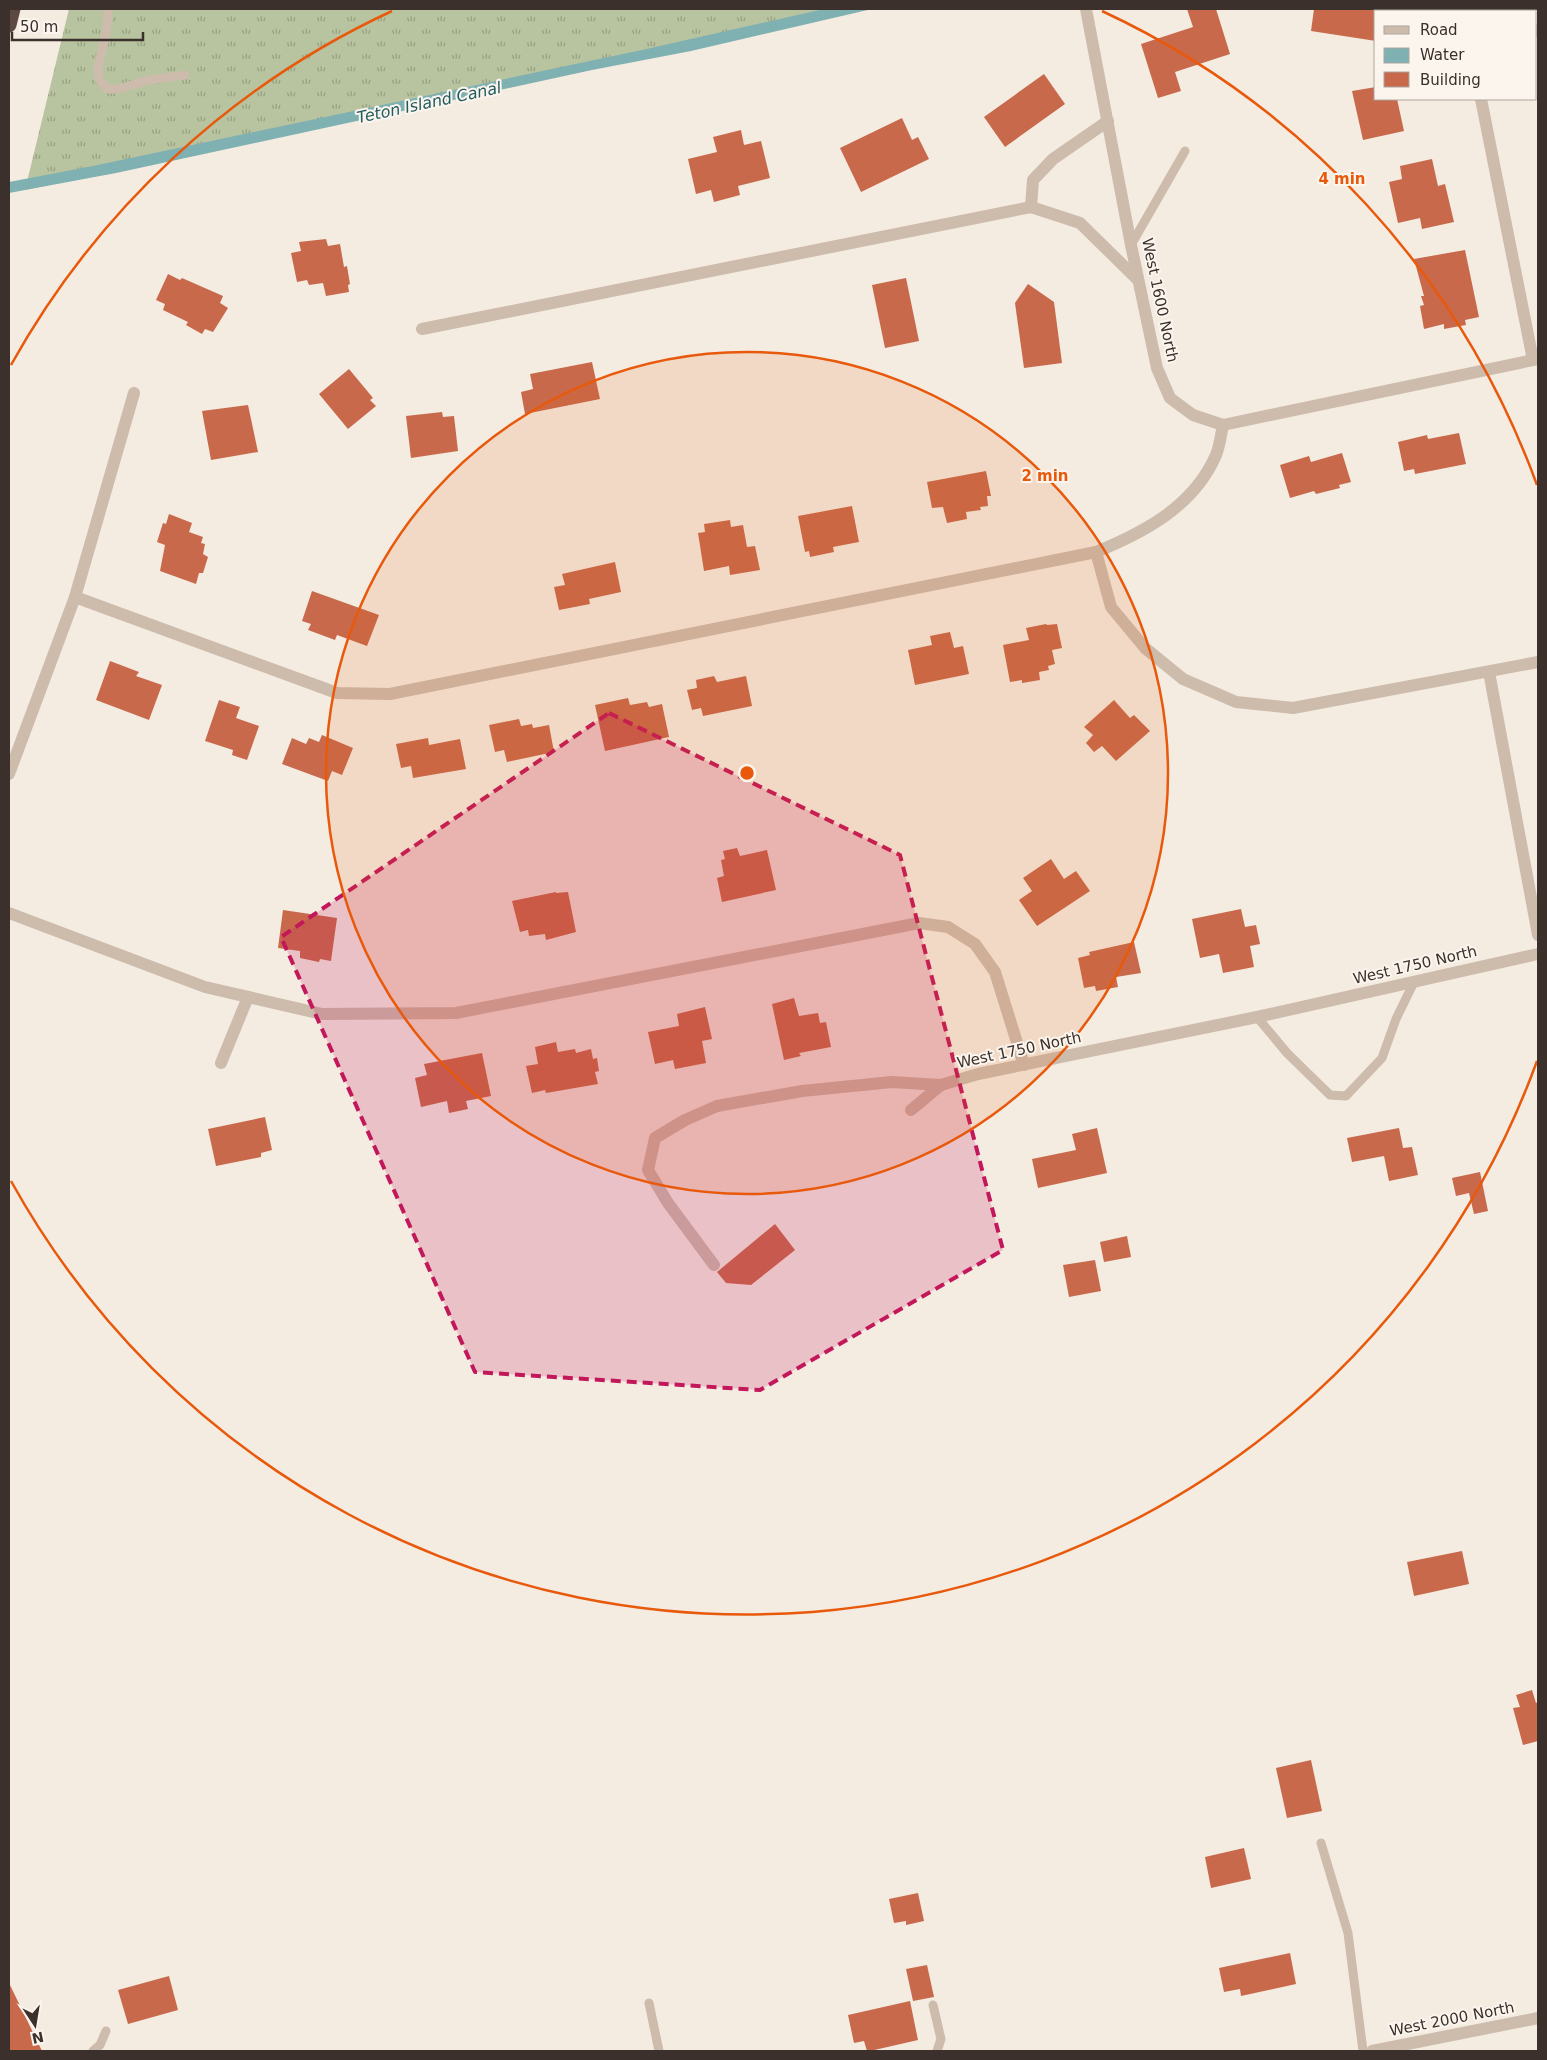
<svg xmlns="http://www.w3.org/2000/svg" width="1547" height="2060" font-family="'DejaVu Sans',sans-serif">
	<defs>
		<pattern id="grass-tufts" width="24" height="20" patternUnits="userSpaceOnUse" patternTransform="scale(1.25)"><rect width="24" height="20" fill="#b8c4a0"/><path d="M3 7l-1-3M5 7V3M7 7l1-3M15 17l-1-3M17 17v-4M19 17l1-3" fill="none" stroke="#97a083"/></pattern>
	</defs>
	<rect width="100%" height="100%" fill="#f4ebe1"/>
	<!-- grass -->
	<path fill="url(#grass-tufts)" d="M 69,9 L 870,9 L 25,190 Z"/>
	<!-- water -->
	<path fill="#7fb0b2" d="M 824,9 L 872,9 L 691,51 L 592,70 L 116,173 L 9,193 L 9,182 L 93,166 L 642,50 Z"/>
	<!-- building -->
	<g fill="#c8694b">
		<path d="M 1187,9 L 1216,9 L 1230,54 L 1175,72 L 1181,91 L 1158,98 L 1141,44 L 1193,27 Z"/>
		<path d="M 1314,9 L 1376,9 L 1376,41 L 1311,31 Z"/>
		<path d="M 1044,74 L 1065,104 L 1005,147 L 984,117 Z"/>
		<path d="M 1376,87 L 1376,99 L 1397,99 L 1404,131 L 1363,140 L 1352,91 Z"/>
		<path d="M 902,118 L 912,140 L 918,137 L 929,159 L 861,192 L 840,148 Z"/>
		<path d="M 741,130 L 744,145 L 761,141 L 770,178 L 738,186 L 740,195 L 714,202 L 711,190 L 696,194 L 688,159 L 717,152 L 713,137 Z"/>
		<path d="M 1432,159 L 1438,186 L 1445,184 L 1454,222 L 1422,229 L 1420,218 L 1398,223 L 1389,182 L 1402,179 L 1400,166 Z"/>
		<path d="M 326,239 L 328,246 L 340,244 L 344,267 L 347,266 L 350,284 L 348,285 L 349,292 L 326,296 L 323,283 L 309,285 L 307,280 L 297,282 L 291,253 L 301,251 L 299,242 Z"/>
		<path d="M 1465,250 L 1479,317 L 1465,320 L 1466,325 L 1444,329 L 1444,324 L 1424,329 L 1420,306 L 1424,305 L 1421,296 L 1424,296 L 1414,259 Z"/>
		<path d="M 168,274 L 180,280 L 182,278 L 223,296 L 220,303 L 228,308 L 213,332 L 205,329 L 202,334 L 186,325 L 188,322 L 163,310 L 165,304 L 156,300 Z"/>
		<path d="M 906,278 L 919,341 L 885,348 L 872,285 Z"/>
		<path d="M 1028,284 L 1054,302 L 1062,363 L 1024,368 L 1015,303 Z"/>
		<path d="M 592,362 L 600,399 L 525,414 L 521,392 L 533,389 L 530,374 Z"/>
		<path d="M 349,369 L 373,398 L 370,400 L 376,406 L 348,429 L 319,394 Z"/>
		<path d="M 248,405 L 258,452 L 211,460 L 202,411 Z"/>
		<path d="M 442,412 L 443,417 L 454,416 L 458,451 L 411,458 L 406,416 Z"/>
		<path d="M 1459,433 L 1466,464 L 1415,474 L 1414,469 L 1404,471 L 1398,442 L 1427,435 L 1428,439 Z"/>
		<path d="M 1342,453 L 1351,482 L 1339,485 L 1340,488 L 1316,494 L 1314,491 L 1290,498 L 1280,465 L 1309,456 L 1311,462 Z"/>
		<path d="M 986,471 L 991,496 L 987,496 L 988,506 L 980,507 L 981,510 L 966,512 L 967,519 L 947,523 L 943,507 L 932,508 L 927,482 Z"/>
		<path d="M 852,506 L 859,542 L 833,547 L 834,552 L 810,557 L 809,551 L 805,552 L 798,516 Z"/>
		<path d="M 169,514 L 192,523 L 189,532 L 203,537 L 201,543 L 205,544 L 203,554 L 208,557 L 203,573 L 199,573 L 196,584 L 160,571 L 165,545 L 157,542 L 163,523 L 166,524 Z"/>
		<path d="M 730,520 L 731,527 L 743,525 L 747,547 L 755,546 L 760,570 L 730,575 L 729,566 L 704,571 L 698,533 L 705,532 L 704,524 Z"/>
		<path d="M 615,562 L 621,592 L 589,599 L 590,604 L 559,610 L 554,587 L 565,585 L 562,574 Z"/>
		<path d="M 312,591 L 379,615 L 367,646 L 337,635 L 335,640 L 308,630 L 311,624 L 302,621 Z"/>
		<path d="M 1046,624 L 1047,625 L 1057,624 L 1062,648 L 1052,650 L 1055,664 L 1048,666 L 1049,670 L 1039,672 L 1040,680 L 1022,683 L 1022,680 L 1010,682 L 1003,645 L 1029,640 L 1026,628 Z"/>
		<path d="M 950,632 L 954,648 L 963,646 L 969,674 L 915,685 L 908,650 L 932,645 L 930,636 Z"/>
		<path d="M 110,661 L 139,672 L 136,676 L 162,685 L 149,720 L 96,700 Z"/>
		<path d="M 714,676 L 717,682 L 746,676 L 752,706 L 703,716 L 701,708 L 692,710 L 687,690 L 697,688 L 696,680 Z"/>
		<path d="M 628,698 L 630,705 L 647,702 L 649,707 L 662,704 L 669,737 L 605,751 L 595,705 Z"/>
		<path d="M 219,700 L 240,707 L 236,718 L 259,726 L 247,760 L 232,755 L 233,750 L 205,741 Z"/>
		<path d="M 1114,700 L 1130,718 L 1134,715 L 1150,731 L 1116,761 L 1102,746 L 1094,752 L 1086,743 L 1093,735 L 1084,727 Z"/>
		<path d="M 519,719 L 521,726 L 532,724 L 533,728 L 549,725 L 554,752 L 507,762 L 504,750 L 495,752 L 489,725 Z"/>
		<path d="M 322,735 L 353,748 L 342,775 L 332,771 L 328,781 L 282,764 L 292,738 L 306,744 L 309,738 L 319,742 Z"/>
		<path d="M 428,738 L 429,745 L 460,739 L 466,769 L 413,778 L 411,766 L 401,768 L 396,744 Z"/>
		<path d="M 737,848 L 740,856 L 767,850 L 776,890 L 722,902 L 717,878 L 724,876 L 721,860 L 725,859 L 723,851 Z"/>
		<path d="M 1051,859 L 1064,879 L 1076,871 L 1090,891 L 1037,926 L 1019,900 L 1032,891 L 1023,878 Z"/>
		<path d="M 556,892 L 556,893 L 568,892 L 576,932 L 546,940 L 545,934 L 529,936 L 528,930 L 520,932 L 512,901 Z"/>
		<path d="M 1241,909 L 1245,927 L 1256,925 L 1260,944 L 1250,946 L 1254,967 L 1223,973 L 1219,954 L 1200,958 L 1192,919 Z"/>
		<path d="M 283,910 L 337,918 L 331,961 L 320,959 L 319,962 L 300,958 L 300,951 L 278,948 Z"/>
		<path d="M 1134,942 L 1141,973 L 1116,977 L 1118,987 L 1096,991 L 1095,986 L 1084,988 L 1078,958 L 1090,955 L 1089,952 Z"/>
		<path d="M 794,998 L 799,1016 L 818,1013 L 820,1023 L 826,1022 L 831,1047 L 799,1053 L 801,1056 L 784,1060 L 772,1004 Z"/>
		<path d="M 705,1007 L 712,1039 L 702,1041 L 706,1063 L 675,1069 L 673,1060 L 655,1064 L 648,1032 L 679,1026 L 677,1014 Z"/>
		<path d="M 556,1042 L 558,1052 L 575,1049 L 576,1053 L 591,1049 L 593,1059 L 597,1058 L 599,1071 L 595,1072 L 598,1084 L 546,1093 L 545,1090 L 532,1093 L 526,1066 L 538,1064 L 535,1047 Z"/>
		<path d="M 482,1053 L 491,1096 L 466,1101 L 468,1109 L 449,1113 L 447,1101 L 421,1107 L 415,1078 L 427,1075 L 424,1064 Z"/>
		<path d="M 265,1117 L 272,1150 L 261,1153 L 261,1157 L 216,1166 L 208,1129 Z"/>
		<path d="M 1097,1128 L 1107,1173 L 1038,1188 L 1032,1159 L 1076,1150 L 1072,1134 Z"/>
		<path d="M 1399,1128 L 1403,1148 L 1412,1147 L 1418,1175 L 1389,1181 L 1384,1156 L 1352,1162 L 1347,1138 Z"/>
		<path d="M 1480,1172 L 1488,1211 L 1474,1214 L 1469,1193 L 1456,1196 L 1452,1178 Z"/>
		<path d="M 775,1224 L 795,1250 L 751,1285 L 726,1283 L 717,1272 Z"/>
		<path d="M 1127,1236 L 1131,1257 L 1104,1262 L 1100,1242 Z"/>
		<path d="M 1095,1260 L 1101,1291 L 1069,1297 L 1063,1265 Z"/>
		<path d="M 1462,1551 L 1469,1584 L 1414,1596 L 1407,1562 Z"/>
		<path d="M 1532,1690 L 1536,1703 L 1538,1702 L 1538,1741 L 1523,1745 L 1513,1708 L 1520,1707 L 1516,1695 Z"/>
		<path d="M 1311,1760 L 1322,1811 L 1287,1818 L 1276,1768 Z"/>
		<path d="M 1244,1848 L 1251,1879 L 1211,1888 L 1205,1857 Z"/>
		<path d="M 918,1893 L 924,1921 L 906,1925 L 906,1921 L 894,1923 L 889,1899 Z"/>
		<path d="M 1290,1953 L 1296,1984 L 1241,1996 L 1240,1989 L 1224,1992 L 1219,1968 Z"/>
		<path d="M 927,1965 L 934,1997 L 913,2001 L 906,1969 Z"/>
		<path d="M 169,1976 L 178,2010 L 128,2024 L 118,1990 Z"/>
		<path d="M 9,1983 L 42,2051 L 9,2051 Z"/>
		<path d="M 910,2001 L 918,2040 L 870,2051 L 867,2051 L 864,2041 L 854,2043 L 848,2015 Z"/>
	</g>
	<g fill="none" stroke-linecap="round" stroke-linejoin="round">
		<!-- service -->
		<g stroke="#cdbbac" stroke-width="9">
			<path d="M 108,9 L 107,28 L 98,68 L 99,79 L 107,89 L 118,89 L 149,80 L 185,75"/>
			<path d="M 1131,245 L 1185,151"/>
			<path d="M 1257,1017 L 1287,1053 L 1330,1095 L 1346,1096 L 1382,1058 L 1396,1019 L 1414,982"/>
			<path d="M 1321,1843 L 1348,1933 L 1363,2051"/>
			<path d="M 649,2003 L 659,2051"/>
			<path d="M 933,2005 L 941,2039 L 937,2051"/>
			<path d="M 93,2051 L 100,2045 L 106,2031"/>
		</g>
		<!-- minor -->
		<g stroke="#cdbbac" stroke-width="12">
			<path d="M 1086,9 L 1131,245 L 1157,368 L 1170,398 L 1193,415 L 1223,425 L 1538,359"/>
			<path d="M 1536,31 L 1538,30"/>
			<path d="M 1481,99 L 1533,360"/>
			<path d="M 1031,207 L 1033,180 L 1053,159 L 1108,121"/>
			<path d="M 422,329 L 1031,207 L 1080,223 L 1138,280"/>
			<path d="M 1096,552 L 1111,607 L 1145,648 L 1183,679 L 1236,702 L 1293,708 L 1538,662"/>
			<path d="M 75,597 L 337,693 L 390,694 L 1096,552 C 1145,532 1194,506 1216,455 C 1220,445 1221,434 1223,425"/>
			<path d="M 1489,672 L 1538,935"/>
			<path d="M 9,774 L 75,597 L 134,393"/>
			<path d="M 9,913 L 205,987 L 322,1014 L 456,1013 L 919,923 L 948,927 L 975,944 L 995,972 L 1024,1065"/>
			<path d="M 221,1063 L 248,997"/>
			<path d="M 911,1110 L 941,1085"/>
			<path d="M 714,1265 L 668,1203 L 648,1170 L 655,1138 L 685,1120 L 717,1106 L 802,1091 L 892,1082 L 941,1085 L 978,1074 L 1257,1017 L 1538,954"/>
			<path d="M 1372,2051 L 1538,2018"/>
		</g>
		<!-- motorway -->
		<path stroke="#5c4a42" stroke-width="15" d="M 9,25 L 13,9"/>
	</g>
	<!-- marked area -->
	<path fill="#c2185b" fill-opacity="0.2" stroke="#c2185b" stroke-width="4" stroke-dasharray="10 6" stroke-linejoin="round" d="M 609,713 L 900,855 L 1003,1250 L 760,1390 L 475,1372 L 281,937 Z"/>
	<!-- distance rings -->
	<circle cx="747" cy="773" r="421" fill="#e8590c" fill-opacity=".12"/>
	<g fill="none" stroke="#e8590c" stroke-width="2.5">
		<circle cx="747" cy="773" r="421"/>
		<path d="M1537 1061A841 841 0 0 1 11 1181M11 365A841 841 0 0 1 392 11M1102 11A841 841 0 0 1 1537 485"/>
	</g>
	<g text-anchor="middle" stroke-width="4" stroke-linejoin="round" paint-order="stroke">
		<!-- street labels -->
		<g font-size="15" fill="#3b302b" stroke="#fbf5ee">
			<text transform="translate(1160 300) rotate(78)" y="5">West 1600 North</text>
			<text transform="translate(1415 965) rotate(-13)" y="5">West 1750 North</text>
			<text transform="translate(1019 1050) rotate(-12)" y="5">West 1750 North</text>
			<text transform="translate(1452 2019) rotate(-11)" y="5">West 2000 North</text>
		</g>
		<!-- water labels -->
		<g font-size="16" font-style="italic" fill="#1f5a5e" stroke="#fbf5ee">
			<text transform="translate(429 102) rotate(-12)" y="6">Teton Island Canal</text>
		</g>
	</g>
	<circle cx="747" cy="773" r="8" fill="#e8590c" stroke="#fbf5ee" stroke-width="2.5"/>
	<g font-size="15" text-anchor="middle" font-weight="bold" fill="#e8590c" stroke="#fbf5ee" stroke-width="4" stroke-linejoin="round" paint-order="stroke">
		<text x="1342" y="184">4 min</text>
		<text x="1045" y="481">2 min</text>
	</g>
	<!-- border -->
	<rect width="1547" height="2060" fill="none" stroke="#3b302b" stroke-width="20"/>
	<!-- legend -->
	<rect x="1374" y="10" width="162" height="90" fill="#fbf5ee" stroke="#aea6a0"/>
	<rect x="1384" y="26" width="25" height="8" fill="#cdbbac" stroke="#aea6a0"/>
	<text x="1420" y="35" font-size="15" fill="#3b302b">Road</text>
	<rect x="1384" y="48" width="25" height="15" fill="#7fb0b2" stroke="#aea6a0"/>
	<text x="1420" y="60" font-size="15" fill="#3b302b">Water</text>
	<rect x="1384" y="72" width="25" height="15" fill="#c8694b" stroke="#aea6a0"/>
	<text x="1420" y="85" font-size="15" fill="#3b302b">Building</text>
	<!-- north arrow -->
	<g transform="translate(35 2025) rotate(168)" stroke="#fbf5ee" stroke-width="4" paint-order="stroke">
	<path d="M0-4L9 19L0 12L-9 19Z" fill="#3b302b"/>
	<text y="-8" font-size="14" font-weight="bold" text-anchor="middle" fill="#3b302b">N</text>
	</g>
	<!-- scale -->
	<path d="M12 32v8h131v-8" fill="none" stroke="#3b302b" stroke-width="2.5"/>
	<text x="20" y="32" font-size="15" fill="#3b302b" stroke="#fbf5ee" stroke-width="4" paint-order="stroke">50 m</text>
</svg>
